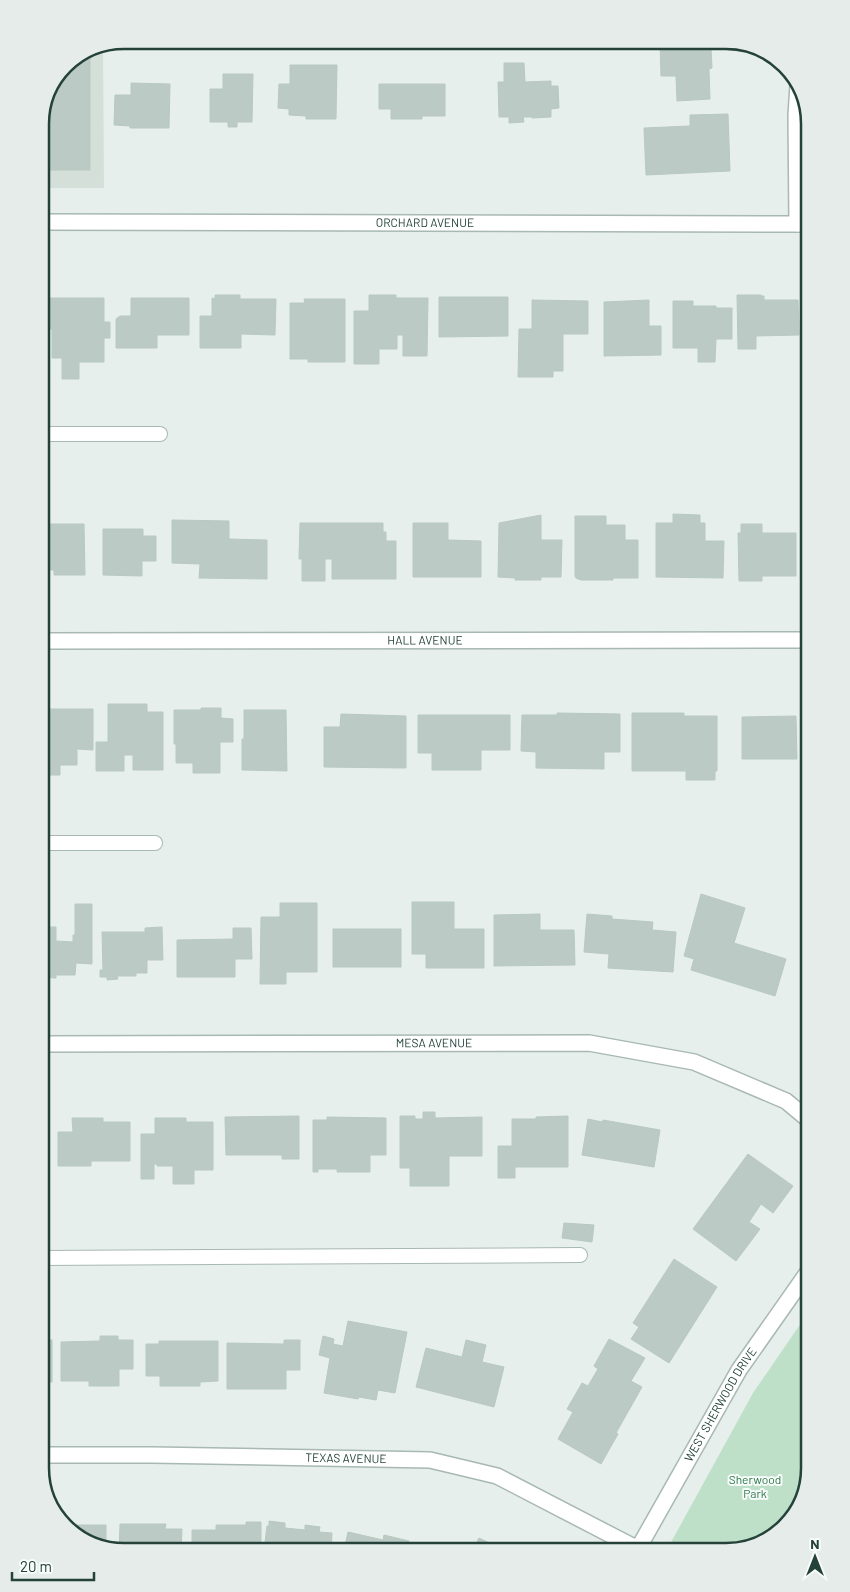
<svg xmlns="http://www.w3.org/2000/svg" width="850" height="1592" font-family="Barlow,sans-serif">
	<rect width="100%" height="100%" fill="#e6efeb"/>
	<!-- built -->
	<path fill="#d4dfda" d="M 92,46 L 103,46 L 104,188 L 40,188 L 40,119 L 65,64 Z"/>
	<!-- green -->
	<path fill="#bfe0c8" d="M 810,1310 L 810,1468 L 796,1515 L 758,1545 L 669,1546 L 753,1393 Z"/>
	<!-- building -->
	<g fill="#bbcac4" stroke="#b8c9c2">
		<path d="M 707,40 L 707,48 L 711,48 L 712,68 L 709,69 L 710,99 L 677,101 L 676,76 L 661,76 L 660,41 Z"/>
		<path d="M 90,48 L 90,170 L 40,170 L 40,119 L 65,64 Z"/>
		<path d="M 504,63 L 524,63 L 525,82 L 551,81 L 551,86 L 558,86 L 559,108 L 551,109 L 551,117 L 532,118 L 532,117 L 523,117 L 524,122 L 509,123 L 509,117 L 499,117 L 498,82 L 504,82 Z"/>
		<path d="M 290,65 L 337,65 L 336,119 L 306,119 L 306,116 L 289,115 L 289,109 L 278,108 L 279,84 L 290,84 Z"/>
		<path d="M 223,74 L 253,74 L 252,122 L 237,122 L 237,127 L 228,127 L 228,122 L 210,122 L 210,89 L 223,89 Z"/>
		<path d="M 131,83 L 170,84 L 169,128 L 130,128 L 130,126 L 114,125 L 115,95 L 131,95 Z"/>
		<path d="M 379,84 L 445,84 L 445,116 L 422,116 L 422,119 L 391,119 L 391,109 L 379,109 Z"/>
		<path d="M 728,114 L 730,171 L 646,175 L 644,128 L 690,126 L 690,115 Z"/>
		<path d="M 215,295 L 240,295 L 240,299 L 276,299 L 275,335 L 241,334 L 241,348 L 200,348 L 200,316 L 212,316 L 212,298 L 215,299 Z"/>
		<path d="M 369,295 L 396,295 L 396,298 L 428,298 L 427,356 L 403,356 L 403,335 L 397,335 L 397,349 L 379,349 L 379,364 L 354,364 L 354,311 L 369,311 Z"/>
		<path d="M 737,295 L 761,295 L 761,296 L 764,296 L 764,300 L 798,300 L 799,335 L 756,336 L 756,349 L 738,349 Z"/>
		<path d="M 439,297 L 508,297 L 508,336 L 439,337 Z"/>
		<path d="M 48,298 L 104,298 L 104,322 L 110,322 L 110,338 L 104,338 L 104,362 L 79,362 L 79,379 L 62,379 L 62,358 L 52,358 L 52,329 L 48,329 Z"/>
		<path d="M 131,298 L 189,298 L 189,335 L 157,335 L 157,348 L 116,348 L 116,319 L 120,316 L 131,316 Z"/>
		<path d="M 304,299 L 345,299 L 345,362 L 308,362 L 308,359 L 290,359 L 290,303 L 305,303 Z"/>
		<path d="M 532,300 L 588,301 L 588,334 L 563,334 L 563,371 L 553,371 L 553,377 L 518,377 L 519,329 L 532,329 Z"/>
		<path d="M 649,300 L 649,326 L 661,326 L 661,355 L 604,356 L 604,302 Z"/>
		<path d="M 673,301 L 693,301 L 693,306 L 716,306 L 716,308 L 732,308 L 732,339 L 716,339 L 715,362 L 698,362 L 698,348 L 673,348 Z"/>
		<path d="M 673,514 L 700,515 L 700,523 L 705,523 L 705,541 L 724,541 L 723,578 L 656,577 L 656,523 L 673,523 Z"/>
		<path d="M 541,515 L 541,540 L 562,540 L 561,577 L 541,577 L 541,580 L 515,580 L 515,578 L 498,577 L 499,523 Z"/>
		<path d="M 575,516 L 606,516 L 606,525 L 625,525 L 625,540 L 638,540 L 638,578 L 613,578 L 613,580 L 581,580 L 576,578 L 575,576 Z"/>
		<path d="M 172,520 L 229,521 L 229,539 L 267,540 L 267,579 L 199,578 L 200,564 L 172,563 Z"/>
		<path d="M 300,523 L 383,523 L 383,532 L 386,532 L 386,541 L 396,541 L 396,579 L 332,579 L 332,559 L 325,559 L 325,581 L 302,581 L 302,559 L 299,559 Z"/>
		<path d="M 413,523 L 448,523 L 448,540 L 481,541 L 481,577 L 413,577 Z"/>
		<path d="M 42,524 L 84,524 L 85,575 L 54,575 L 54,570 L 40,570 L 40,525 Z"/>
		<path d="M 741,524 L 762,524 L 762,533 L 796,533 L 796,576 L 762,576 L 762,581 L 739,581 L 738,533 L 741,533 Z"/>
		<path d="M 103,529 L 143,529 L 143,536 L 156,536 L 156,561 L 142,561 L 142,576 L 103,575 Z"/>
		<path d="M 108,704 L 147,704 L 147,712 L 163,712 L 163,770 L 133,770 L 133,755 L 124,755 L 124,771 L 96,771 L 96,742 L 108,742 Z"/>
		<path d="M 201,708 L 221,708 L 221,718 L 233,719 L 233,742 L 220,742 L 220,773 L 193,773 L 193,763 L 176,763 L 176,744 L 174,744 L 174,710 L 201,710 Z"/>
		<path d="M 40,709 L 93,709 L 93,750 L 77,749 L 77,765 L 60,765 L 60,775 L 40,775 Z"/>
		<path d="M 244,710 L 286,710 L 287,771 L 242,770 L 242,739 L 244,739 Z"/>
		<path d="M 557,713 L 620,714 L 620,752 L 604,752 L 604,769 L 536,768 L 536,752 L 521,751 L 522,715 L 557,715 Z"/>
		<path d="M 632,713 L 684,713 L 684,716 L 717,716 L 717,771 L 715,771 L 715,780 L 686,780 L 686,771 L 632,771 Z"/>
		<path d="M 341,714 L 406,716 L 406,768 L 324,767 L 324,727 L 340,727 Z"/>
		<path d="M 418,715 L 510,715 L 510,750 L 481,750 L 481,770 L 432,770 L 432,753 L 418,753 Z"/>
		<path d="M 796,716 L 797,759 L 742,759 L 742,717 Z"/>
		<path d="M 701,894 L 745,908 L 734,943 L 786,959 L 775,996 L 691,970 L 694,959 L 684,956 Z"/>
		<path d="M 412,902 L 454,902 L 454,929 L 484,929 L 484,968 L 426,968 L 426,954 L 412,954 Z"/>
		<path d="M 280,903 L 317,903 L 317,972 L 286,972 L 286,984 L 260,984 L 261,917 L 280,917 Z"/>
		<path d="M 75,904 L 92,904 L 92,964 L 76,963 L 75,975 L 56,975 L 56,978 L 40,977 L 40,927 L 56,927 L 56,941 L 73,942 L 73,935 L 75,935 Z"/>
		<path d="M 540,914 L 540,930 L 574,930 L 575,965 L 494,966 L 494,915 Z"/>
		<path d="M 587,914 L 612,916 L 612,919 L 653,922 L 652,930 L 676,932 L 673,972 L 608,968 L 609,954 L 584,952 Z"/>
		<path d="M 162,927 L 163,960 L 147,960 L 147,973 L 136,973 L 136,976 L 117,976 L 118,979 L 107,980 L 107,977 L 100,977 L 100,970 L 103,970 L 102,932 L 145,932 L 145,928 Z"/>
		<path d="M 233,928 L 251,928 L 252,959 L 235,959 L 235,977 L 177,977 L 177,940 L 233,939 Z"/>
		<rect x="333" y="929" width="68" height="38"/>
		<path d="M 423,1112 L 435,1112 L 435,1118 L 482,1117 L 482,1156 L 449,1156 L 449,1186 L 410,1186 L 410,1168 L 400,1168 L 400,1116 L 415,1116 L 415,1119 L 423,1119 Z"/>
		<path d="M 299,1116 L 299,1159 L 282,1159 L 282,1155 L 226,1155 L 225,1117 Z"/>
		<path d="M 568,1116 L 568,1167 L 515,1167 L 515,1178 L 498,1178 L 498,1146 L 512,1146 L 512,1119 L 536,1119 L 536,1117 Z"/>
		<path d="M 327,1117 L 386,1118 L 386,1155 L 370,1155 L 370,1172 L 337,1172 L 337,1169 L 318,1169 L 318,1172 L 313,1172 L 313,1120 L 327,1120 Z"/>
		<path d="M 72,1118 L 103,1118 L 103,1122 L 130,1122 L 130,1161 L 91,1161 L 91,1166 L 58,1166 L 58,1132 L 73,1132 Z"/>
		<path d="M 155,1118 L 186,1118 L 186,1122 L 213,1122 L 213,1170 L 194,1170 L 194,1184 L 173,1184 L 173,1166 L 157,1166 L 157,1164 L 154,1164 L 154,1179 L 141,1179 L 141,1134 L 155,1134 Z"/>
		<path d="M 588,1119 L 602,1122 L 603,1120 L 660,1130 L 654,1167 L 582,1155 Z"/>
		<rect x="40" y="1122" width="5" height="39"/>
		<path d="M 748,1154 L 793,1186 L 773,1213 L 761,1204 L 749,1222 L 760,1229 L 736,1261 L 693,1229 Z"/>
		<path d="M 564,1223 L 594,1225 L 592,1242 L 562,1238 Z"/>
		<path d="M 674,1259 L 717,1287 L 669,1363 L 631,1339 L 639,1327 L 633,1323 Z"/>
		<path d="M 348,1321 L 407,1332 L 395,1393 L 378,1390 L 376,1400 L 359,1397 L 358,1399 L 324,1393 L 330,1358 L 319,1355 L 323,1336 L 334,1339 L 333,1344 L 343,1346 Z"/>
		<path d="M 100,1336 L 118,1336 L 118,1340 L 133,1340 L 133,1369 L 119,1369 L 119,1386 L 89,1386 L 89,1381 L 61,1381 L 61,1342 L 100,1341 Z"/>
		<path d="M 609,1339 L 645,1358 L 631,1381 L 642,1387 L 616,1433 L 618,1434 L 601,1464 L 558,1439 L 573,1412 L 567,1409 L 582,1383 L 588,1386 L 598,1369 L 594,1366 Z"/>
		<rect x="40" y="1340" width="12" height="42"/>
		<path d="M 284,1340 L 300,1340 L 300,1370 L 286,1370 L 286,1389 L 227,1389 L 227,1343 L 284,1344 Z"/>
		<path d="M 466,1340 L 486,1345 L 482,1362 L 504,1367 L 494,1407 L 416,1387 L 426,1348 L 462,1357 Z"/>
		<path d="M 159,1341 L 218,1341 L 218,1381 L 200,1382 L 200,1386 L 160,1386 L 160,1376 L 146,1376 L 146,1344 L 159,1344 Z"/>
		<path d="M 269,1521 L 285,1523 L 285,1528 L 305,1530 L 305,1525 L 320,1527 L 319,1532 L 332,1533 L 331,1550 L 264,1550 L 267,1526 L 269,1526 Z"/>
		<path d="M 246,1522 L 261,1522 L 261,1549 L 258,1549 L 258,1550 L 192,1551 L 192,1530 L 216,1530 L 216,1525 L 246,1525 Z"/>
		<path d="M 120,1524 L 166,1524 L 165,1529 L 182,1529 L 181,1551 L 119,1552 Z"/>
		<path d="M 67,1525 L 106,1525 L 106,1548 L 77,1538 Z"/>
		<path d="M 348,1532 L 383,1540 L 384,1535 L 409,1541 L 407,1549 L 344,1550 Z"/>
		<path d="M 479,1538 L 500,1548 L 474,1548 Z"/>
	</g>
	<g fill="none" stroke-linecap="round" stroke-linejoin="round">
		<!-- service casing -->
		<g stroke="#a8b8b2" stroke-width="16">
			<g id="service">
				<path d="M 40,434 L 160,434"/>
				<path d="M 40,843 L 155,843"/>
				<path d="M 40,1258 L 580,1255"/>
			</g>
		</g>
		<!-- minor casing -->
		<g stroke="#a8b8b2" stroke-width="18">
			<g id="minor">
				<path d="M 797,224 L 796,115 L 798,85"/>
				<path id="s1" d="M 40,641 L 810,640"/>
				<path id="s2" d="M 40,1044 L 589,1043 L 694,1062 L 786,1101 L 810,1121"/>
				<path id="s3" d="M 40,1455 L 152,1455 L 430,1460 L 497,1476 L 634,1547"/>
				<path id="s4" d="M 639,1547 L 739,1370 L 810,1269"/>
			</g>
		</g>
		<!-- tertiary casing -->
		<g stroke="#a8b8b2" stroke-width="18">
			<g id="tertiary">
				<path id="s5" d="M 40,222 L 810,224"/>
			</g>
		</g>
		<!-- service -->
		<use href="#service" stroke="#fff" stroke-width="14"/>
		<!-- minor -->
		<use href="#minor" stroke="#fff" stroke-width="15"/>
		<!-- tertiary -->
		<use href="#tertiary" stroke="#fff" stroke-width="15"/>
	</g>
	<g text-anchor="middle" stroke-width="4" stroke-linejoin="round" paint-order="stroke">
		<!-- street labels -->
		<g font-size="12" fill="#24423a" stroke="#f7fbf9">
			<text dy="4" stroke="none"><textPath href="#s5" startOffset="385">ORCHARD AVENUE</textPath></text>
			<text dy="4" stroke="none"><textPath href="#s1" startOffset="385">HALL AVENUE</textPath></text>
			<text dy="4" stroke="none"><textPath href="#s2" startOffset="394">MESA AVENUE</textPath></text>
			<text dy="4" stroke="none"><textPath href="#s4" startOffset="164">WEST SHERWOOD DRIVE</textPath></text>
			<text dy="4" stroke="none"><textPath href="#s3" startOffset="306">TEXAS AVENUE</textPath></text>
		</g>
		<!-- park labels -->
		<g font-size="12" fill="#2d7a4b" stroke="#f7fbf9">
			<text x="755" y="1484">Sherwood<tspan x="755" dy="14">Park</tspan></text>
		</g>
	</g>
	<!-- crop -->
	<path d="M0 0H850V1592H0ZM124 49H726A75 75 0 0 1 801 124V1468A75 75 0 0 1 726 1543H124A75 75 0 0 1 49 1468V124A75 75 0 0 1 124 49Z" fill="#e6ecea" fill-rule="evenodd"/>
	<path fill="none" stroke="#24423a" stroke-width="2.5" d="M124 49H726A75 75 0 0 1 801 124V1468A75 75 0 0 1 726 1543H124A75 75 0 0 1 49 1468V124A75 75 0 0 1 124 49Z"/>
	<!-- north arrow -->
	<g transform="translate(815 1557)" stroke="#f7fbf9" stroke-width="4" paint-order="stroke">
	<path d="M0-4L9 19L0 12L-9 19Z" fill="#24423a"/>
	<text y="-8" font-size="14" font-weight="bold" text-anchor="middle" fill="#24423a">N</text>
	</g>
	<!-- scale -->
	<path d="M12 1572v8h82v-8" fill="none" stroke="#24423a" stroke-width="2.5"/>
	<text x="20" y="1572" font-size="15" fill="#24423a" stroke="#f7fbf9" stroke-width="4" paint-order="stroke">20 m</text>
</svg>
